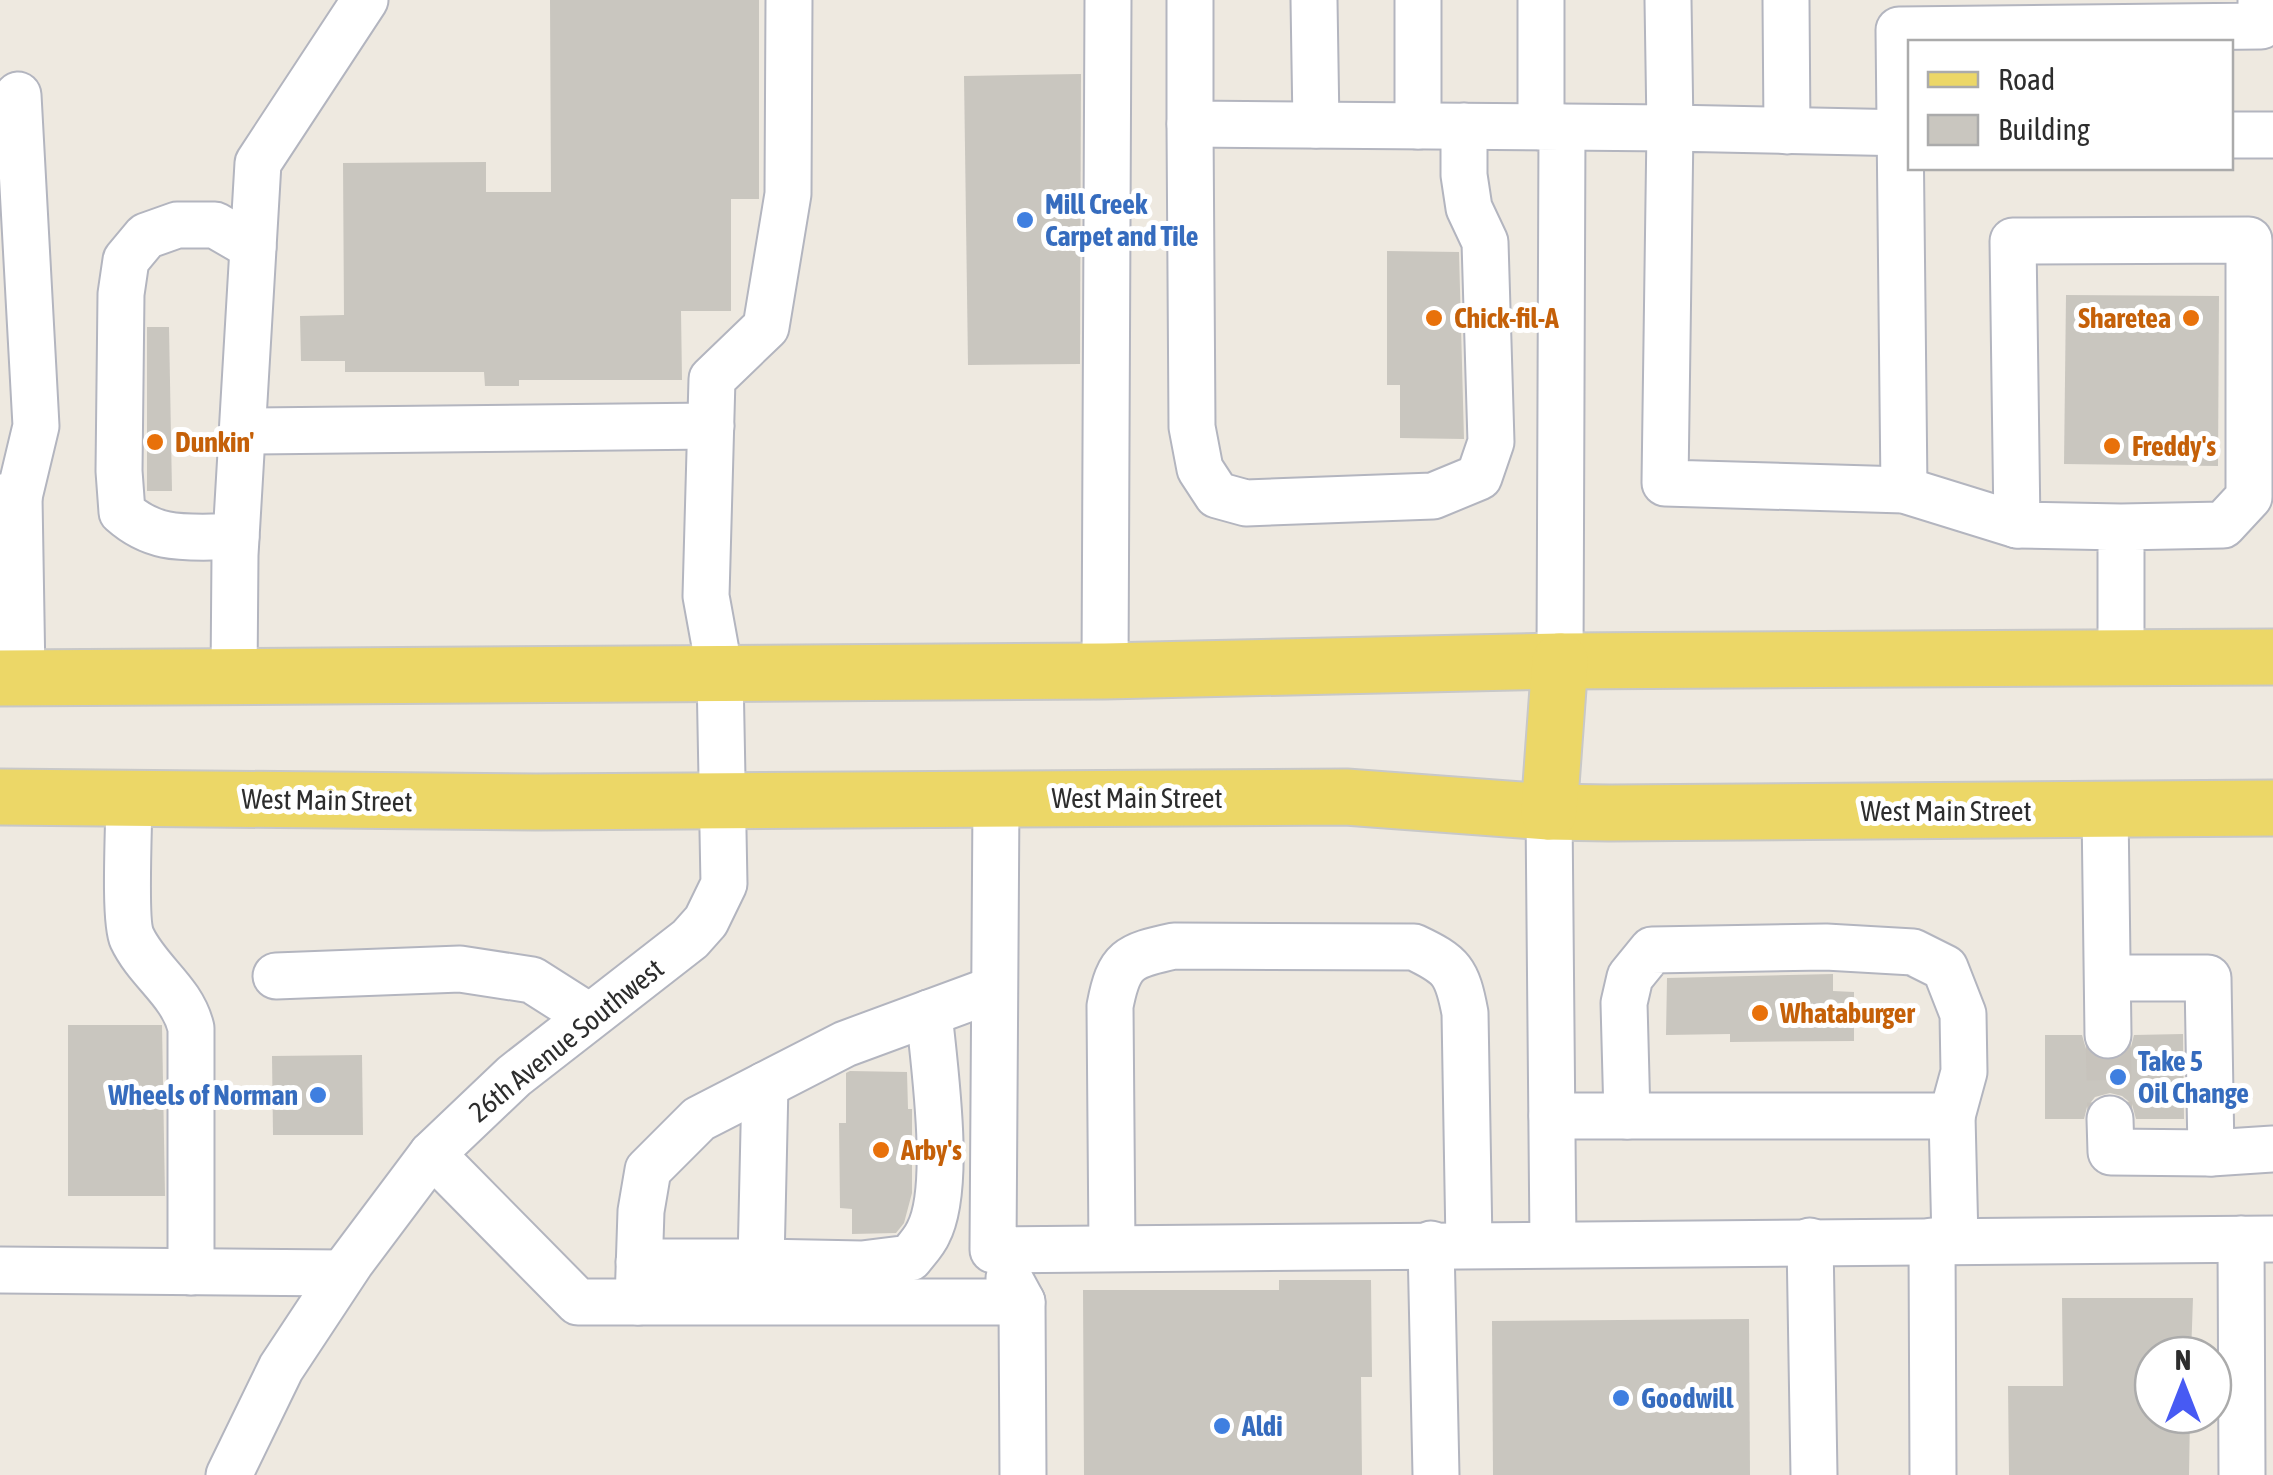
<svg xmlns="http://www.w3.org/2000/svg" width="2273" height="1475" font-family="'Asap Condensed',sans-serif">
	<rect width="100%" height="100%" fill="#eee9e0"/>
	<!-- building -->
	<g fill="#c9c6bf">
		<path d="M 550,0 L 759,0 L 759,199 L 731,199 L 731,311 L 681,311 L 682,380 L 519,380 L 519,386 L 485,386 L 484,372 L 345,372 L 345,361 L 301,361 L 300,316 L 344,315 L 343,163 L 486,162 L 486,192 L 551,192 Z"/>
		<path d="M 1081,74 L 1080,364 L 968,365 L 964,76 Z"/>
		<path d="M 1387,251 L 1459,252 L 1464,439 L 1400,438 L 1400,385 L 1387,385 Z"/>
		<path d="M 2066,295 L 2219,296 L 2218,466 L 2064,464 Z"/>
		<path d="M 147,327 L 169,327 L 172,491 L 147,491 Z"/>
		<path d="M 1833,974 L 1833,991 L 1854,992 L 1854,1041 L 1730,1042 L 1730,1034 L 1666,1035 L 1667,978 Z"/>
		<path d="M 68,1025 L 162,1025 L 165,1196 L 68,1196 Z"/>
		<path d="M 2183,1034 L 2184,1119 L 2136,1119 L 2132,1104 L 2122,1096 L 2110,1093 L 2095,1097 L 2087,1107 L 2084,1119 L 2045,1119 L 2045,1035 L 2082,1035 L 2086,1049 L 2096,1058 L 2107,1061 L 2122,1057 L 2131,1047 L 2134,1035 Z"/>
		<path d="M 362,1055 L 363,1135 L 273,1135 L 272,1056 Z"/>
		<path d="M 850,1071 L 907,1072 L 908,1109 L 912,1109 L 912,1193 L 904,1223 L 896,1233 L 852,1234 L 852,1209 L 840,1208 L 839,1123 L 846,1123 L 846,1073 Z"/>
		<path d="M 1279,1280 L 1371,1280 L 1372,1377 L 1361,1377 L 1362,1475 L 1084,1475 L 1083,1290 L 1279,1290 Z"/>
		<path d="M 2062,1298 L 2193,1298 L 2191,1355 L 2153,1355 L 2153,1415 L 2190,1415 L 2189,1475 L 2009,1475 L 2008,1386 L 2063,1386 Z"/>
		<path d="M 1749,1319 L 1750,1475 L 1493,1475 L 1492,1321 Z"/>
	</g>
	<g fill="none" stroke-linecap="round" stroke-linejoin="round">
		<!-- minor-tunnel -->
		<path stroke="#c7c3bc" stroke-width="45" stroke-dasharray="45 22" stroke-linecap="butt" d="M 2108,1035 L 2110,1119"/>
		<!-- minor casing -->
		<g stroke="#b3b5bf" stroke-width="49">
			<g id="minor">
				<path d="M 1190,0 L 1190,124 L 1562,127 L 1560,661"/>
				<path d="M 1314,0 L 1316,125"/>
				<path d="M 1418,0 L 1418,126"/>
				<path d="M 1541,0 L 1541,127"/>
				<path d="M 1786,0 L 1787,131"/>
				<path d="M 18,95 L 36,426 L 19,497"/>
				<path d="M 1190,124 L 1192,427 L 1200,469 L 1217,495 L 1246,503 L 1433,496 L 1479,477 L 1491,442 L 1485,242 L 1469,208 L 1464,175 L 1464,126"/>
				<path d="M 1562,127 L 1670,128 L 1668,0"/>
				<path d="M 1910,133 L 1670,128 L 1665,483 L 1904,490 L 2017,525"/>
				<path d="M 2230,135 L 2273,135"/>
				<path d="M 243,431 L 711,426"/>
				<path d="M 1904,490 L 1899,30 L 2261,26 L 2261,0"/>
				<path d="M 0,497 L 19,497 L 22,677"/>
				<path d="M 2121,527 L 2017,525 L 2013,241 L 2249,240 L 2249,497 L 2223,525 L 2121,527 L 2121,658"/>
				<path d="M 236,537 C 191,536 158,544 122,512 L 119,471 L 121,294 L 126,260 L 146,236 L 177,225 L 215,225 L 253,247"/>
				<path d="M 1105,671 L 1108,0"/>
				<path d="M 234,677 L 235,555 L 258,163 L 365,0"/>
				<path d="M 129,798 C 129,824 124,921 132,938 C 148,972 182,991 191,1028 L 191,1272"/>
				<path d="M 996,799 L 993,1250 L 2273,1239"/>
				<path d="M 2105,809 L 2108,1035"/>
				<path d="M 1549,812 L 1553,1243"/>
				<path d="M 276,976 L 460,969 L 532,980 L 587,1015"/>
				<path d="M 2108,978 L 2208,978 L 2211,1153"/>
				<path d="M 1552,1116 L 1952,1116 L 1955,1241"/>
				<path d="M 1627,1116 L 1624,1003 L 1630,977 L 1652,950 L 1826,947 L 1913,952 L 1945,968 L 1963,1014 L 1964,1072 L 1952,1116"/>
				<path d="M 2110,1119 L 2111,1152 L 2211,1153 L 2273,1149"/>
				<path d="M 432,1154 L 578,1302 L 1022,1302"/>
				<path d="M 2241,1239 L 2242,1475"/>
				<path d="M 1810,1241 L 1814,1475"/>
				<path d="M 1932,1241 L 1933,1475"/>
				<path d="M 1431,1244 L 1436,1475"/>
				<path d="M 1112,1248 L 1110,1006 C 1119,959 1128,956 1174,946 L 1414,947 C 1452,965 1457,971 1465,1013 L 1469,1244"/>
				<path d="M 639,1262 L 761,1262 L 765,1085"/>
				<path d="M 761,1262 L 862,1264 L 910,1258 C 916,1250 924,1242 928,1233 C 952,1188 934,1065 929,1013"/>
				<path d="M 0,1270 L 343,1273"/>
				<path d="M 1009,1278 L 1022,1302 L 1023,1475"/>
				<path d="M 638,1302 L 641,1211 L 648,1170 L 699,1119 L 845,1044 L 994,989"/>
				<path d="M 229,1475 L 281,1368 L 351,1262 L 432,1154 L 514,1076 L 690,939 L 706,921 L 724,884 L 720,673 L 706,596 L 712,379 L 766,327 L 788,194 L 789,0"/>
			</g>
		</g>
		<!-- major casing -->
		<g stroke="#c8c8c8" stroke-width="59">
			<g id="major">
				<path d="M 0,678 L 1105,671 L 1560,661 L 2273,657"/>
				<path d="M 0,797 L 536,802 L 1346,797 L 1549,812 L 1609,813 L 2273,808"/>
				<path d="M 1549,812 L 1560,661"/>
			</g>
		</g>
		<!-- minor -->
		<use href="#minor" stroke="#fff" stroke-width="45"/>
		<!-- major -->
		<use href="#major" stroke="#ecd767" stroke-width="55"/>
	</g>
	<!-- markers -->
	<g fill="#3f7fe0" stroke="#fff" stroke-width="4">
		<circle cx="1025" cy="220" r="10"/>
		<circle cx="2118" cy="1077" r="10"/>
		<circle cx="318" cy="1095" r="10"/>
		<circle cx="1621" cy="1398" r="10"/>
		<circle cx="1222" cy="1426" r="10"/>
	</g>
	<g fill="#e8710a" stroke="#fff" stroke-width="4">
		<circle cx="1434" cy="318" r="10"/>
		<circle cx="2191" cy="318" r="10"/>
		<circle cx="155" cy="442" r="10"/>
		<circle cx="2112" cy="446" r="10"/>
		<circle cx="1760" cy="1013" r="10"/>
		<circle cx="881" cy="1150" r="10"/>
	</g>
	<g text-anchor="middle" stroke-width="10" stroke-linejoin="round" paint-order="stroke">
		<!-- shop labels -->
		<g font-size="28" font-weight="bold" fill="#366cbe" stroke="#fff" text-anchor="start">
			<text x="1045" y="214">Mill Creek<tspan x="1045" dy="32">Carpet and Tile</tspan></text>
			<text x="2138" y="1071">Take 5<tspan x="2138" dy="32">Oil Change</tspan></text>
			<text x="298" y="1105" text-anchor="end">Wheels of Norman</text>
			<text x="1641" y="1408">Goodwill</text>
			<text x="1242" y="1436">Aldi</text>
		</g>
		<!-- food labels -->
		<g font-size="28" font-weight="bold" fill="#c56008" stroke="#fff" text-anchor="start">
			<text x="1454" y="328">Chick-fil-A</text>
			<text x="2171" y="328" text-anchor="end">Sharetea</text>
			<text x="175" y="452">Dunkin'</text>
			<text x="2132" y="456">Freddy's</text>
			<text x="1780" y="1023">Whataburger</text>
			<text x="901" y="1160">Arby's</text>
		</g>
		<!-- street labels -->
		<g font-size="28" fill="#2d2d2d" stroke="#fff">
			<text x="1137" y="808">West Main Street</text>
			<text transform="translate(327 800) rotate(1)" y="10">West Main Street</text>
			<text x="1946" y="821">West Main Street</text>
			<text transform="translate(566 1040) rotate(-39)" y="10">26th Avenue Southwest</text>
		</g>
	</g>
	<!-- legend -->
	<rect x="1908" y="40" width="325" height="130" fill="#ffffff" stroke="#ababab" stroke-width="2.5"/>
	<rect x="1928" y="72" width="50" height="15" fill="#ecd767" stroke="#ababab" stroke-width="2.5"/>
	<text x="1998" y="90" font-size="30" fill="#2d2d2d">Road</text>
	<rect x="1928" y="115" width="50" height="30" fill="#c9c6bf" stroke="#ababab" stroke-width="2.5"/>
	<text x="1998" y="140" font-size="30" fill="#2d2d2d">Building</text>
	<!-- north arrow -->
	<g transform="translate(2183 1385)"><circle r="48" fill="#ffffff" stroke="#ababab" stroke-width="2.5"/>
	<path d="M0-8L18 38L0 25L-18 38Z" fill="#475af3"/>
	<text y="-15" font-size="28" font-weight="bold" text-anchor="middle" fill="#2d2d2d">N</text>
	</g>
</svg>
